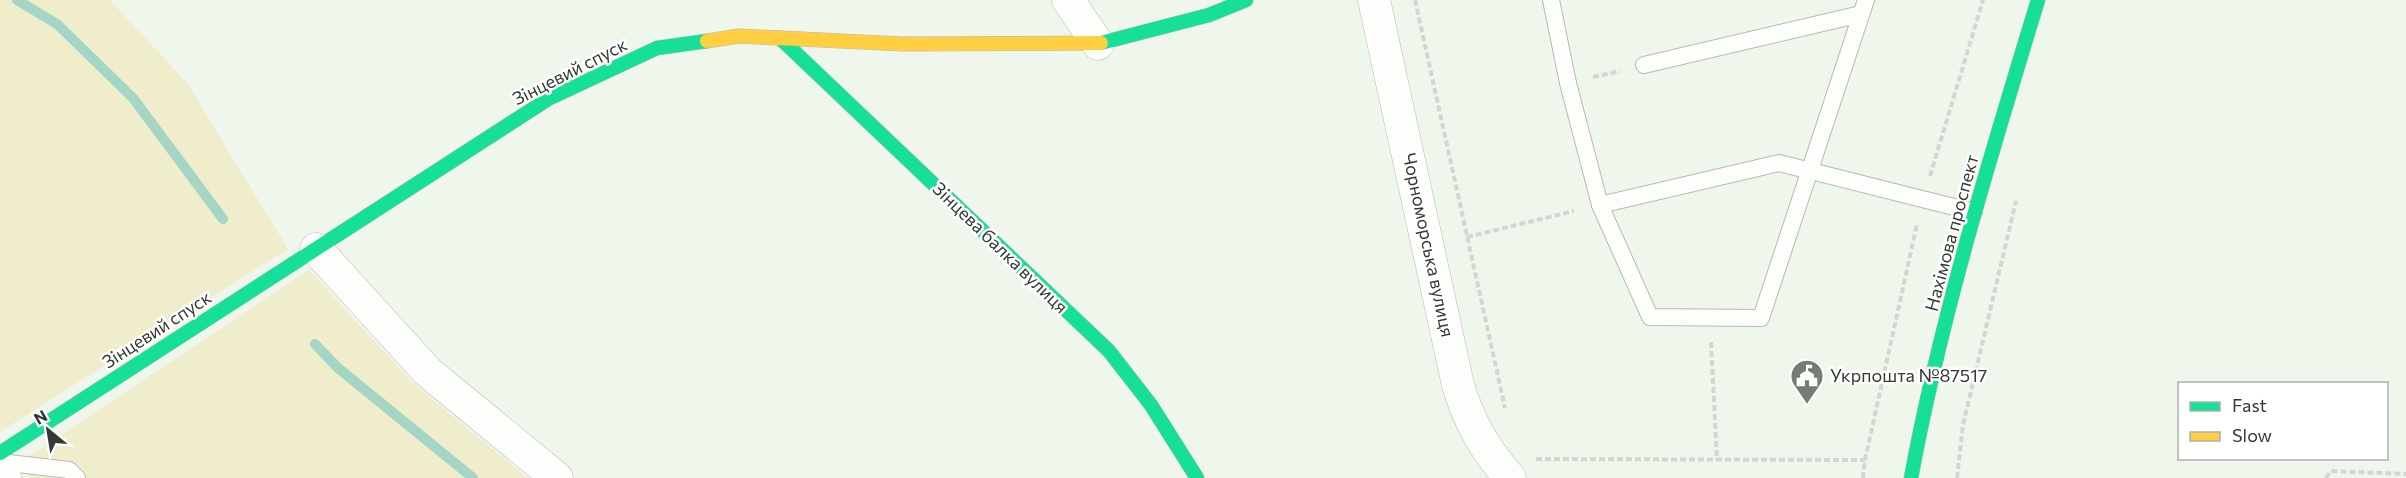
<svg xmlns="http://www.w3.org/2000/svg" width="2406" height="478" font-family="Commissioner,sans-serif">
	<rect width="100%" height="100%" fill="#eff7ec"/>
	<!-- green -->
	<g fill="#f0edcc">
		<path d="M 0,0 L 110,0 L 188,84 L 288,249 L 0,432 Z"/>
		<path d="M 309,270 L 415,385 L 528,478 L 31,478 L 17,464 Z"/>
	</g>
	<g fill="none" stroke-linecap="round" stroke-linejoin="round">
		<!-- stream -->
		<g stroke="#a5d5c5" stroke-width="10">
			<path d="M 17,0 L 57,24 L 133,98 L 223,219"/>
			<path d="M 315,344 L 338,368 L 473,478"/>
		</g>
		<!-- lane casing -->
		<g stroke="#b5bbb3" stroke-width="18">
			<g id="lane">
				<path d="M 1551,0 L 1568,83 L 1600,205 L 1650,317 L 1761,318 L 1866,0"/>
				<path d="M 1644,65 L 1861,14"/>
				<path d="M 1600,205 L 1779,163 L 1974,212"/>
				<path d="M 0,462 L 69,470 L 77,478"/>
			</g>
		</g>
		<!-- street casing -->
		<g stroke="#b5bbb3" stroke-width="33">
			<g id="street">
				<path d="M 1068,0 L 1098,44"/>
				<path d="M 1374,0 L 1458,385 C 1469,422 1485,450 1510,478"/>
				<path d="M 316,249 L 428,372 L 557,478"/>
				<path d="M 0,472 L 5,478"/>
			</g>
		</g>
		<!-- fast casing -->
		<g stroke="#b5bbb3" stroke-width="15">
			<g id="fast">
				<path d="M 780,38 L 1109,351 L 1151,405 L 1197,478"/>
				<path d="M 1101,43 L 1209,15 L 1246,0"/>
				<path d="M 0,453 L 548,99 L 657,48 L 707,41"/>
				<path d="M 1911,478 C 1941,316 1990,158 2038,0"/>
			</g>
		</g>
		<!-- slow casing -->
		<g stroke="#b5bbb3" stroke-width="15">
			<path id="slow" d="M 707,41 L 739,36 L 903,44 L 1101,43"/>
		</g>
		<!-- path -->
		<g stroke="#d3d6d2" stroke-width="4" stroke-dasharray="6 3" stroke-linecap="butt">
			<path d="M 1415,0 L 1505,408"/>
			<path d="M 1593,77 L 1620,71"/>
			<path d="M 1930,176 L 1983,0"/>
			<path d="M 1467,237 L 1574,211"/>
			<path d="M 1711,342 L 1717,460"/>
			<path d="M 1536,459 L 1865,460"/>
			<path d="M 1863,478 L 1865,460 L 1917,224"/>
			<path d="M 1957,478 L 1963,425 L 2016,201"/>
			<path d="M 2326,478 L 2331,471 L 2406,474"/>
		</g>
		<!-- lane -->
		<use href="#lane" stroke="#fdfefc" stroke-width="16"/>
		<!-- street -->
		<use href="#street" stroke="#fdfefc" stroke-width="32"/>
		<!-- fast -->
		<use href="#fast" stroke="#16e098" stroke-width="14"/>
		<!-- slow -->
		<use href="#slow" stroke="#ffcf43" stroke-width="14"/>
	</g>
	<!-- icons -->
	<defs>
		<g id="civic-pin" transform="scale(1.725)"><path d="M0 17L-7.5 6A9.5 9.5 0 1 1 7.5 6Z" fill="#757c73" stroke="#fff"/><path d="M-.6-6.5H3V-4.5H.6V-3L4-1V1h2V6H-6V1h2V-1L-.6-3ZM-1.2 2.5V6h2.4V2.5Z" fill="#fff"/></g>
	</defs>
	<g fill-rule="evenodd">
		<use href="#civic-pin" x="1807" y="376"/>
	</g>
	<g text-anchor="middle" stroke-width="5" stroke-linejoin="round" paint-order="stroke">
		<!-- street labels -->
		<g font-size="18" fill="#343932" stroke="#fff">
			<text transform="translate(570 72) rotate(-27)" y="6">Зінцевий спуск</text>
			<text transform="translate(1952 233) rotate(-75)" y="6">Нахімова проспект</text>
			<text transform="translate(1428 245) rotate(78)" y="6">Чорноморська вулиця</text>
			<text transform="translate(1000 248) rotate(44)" y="6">Зінцева балка вулиця</text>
			<text transform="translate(157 330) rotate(-33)" y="6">Зінцевий спуск</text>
		</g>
		<!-- poi labels -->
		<g font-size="18" fill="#343932" stroke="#fff" text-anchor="start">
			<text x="1830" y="382">Укрпошта №87517</text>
		</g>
	</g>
	<!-- legend -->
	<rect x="2178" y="382" width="210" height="78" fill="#ffffff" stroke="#aeb0ad" stroke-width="1.5"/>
	<rect x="2190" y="402" width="30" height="9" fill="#16e098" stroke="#aeb0ad" stroke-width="1.5"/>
	<text x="2232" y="412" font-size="18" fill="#343932">Fast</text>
	<rect x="2190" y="432" width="30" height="9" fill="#ffcf43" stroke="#aeb0ad" stroke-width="1.5"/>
	<text x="2232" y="442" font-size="18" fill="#343932">Slow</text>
	<!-- north arrow -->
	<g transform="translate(48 430) rotate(330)" stroke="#ffffff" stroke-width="4.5" paint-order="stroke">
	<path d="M0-4.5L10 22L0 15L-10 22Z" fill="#343932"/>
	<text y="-9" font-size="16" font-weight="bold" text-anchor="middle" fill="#343932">N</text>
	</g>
</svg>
